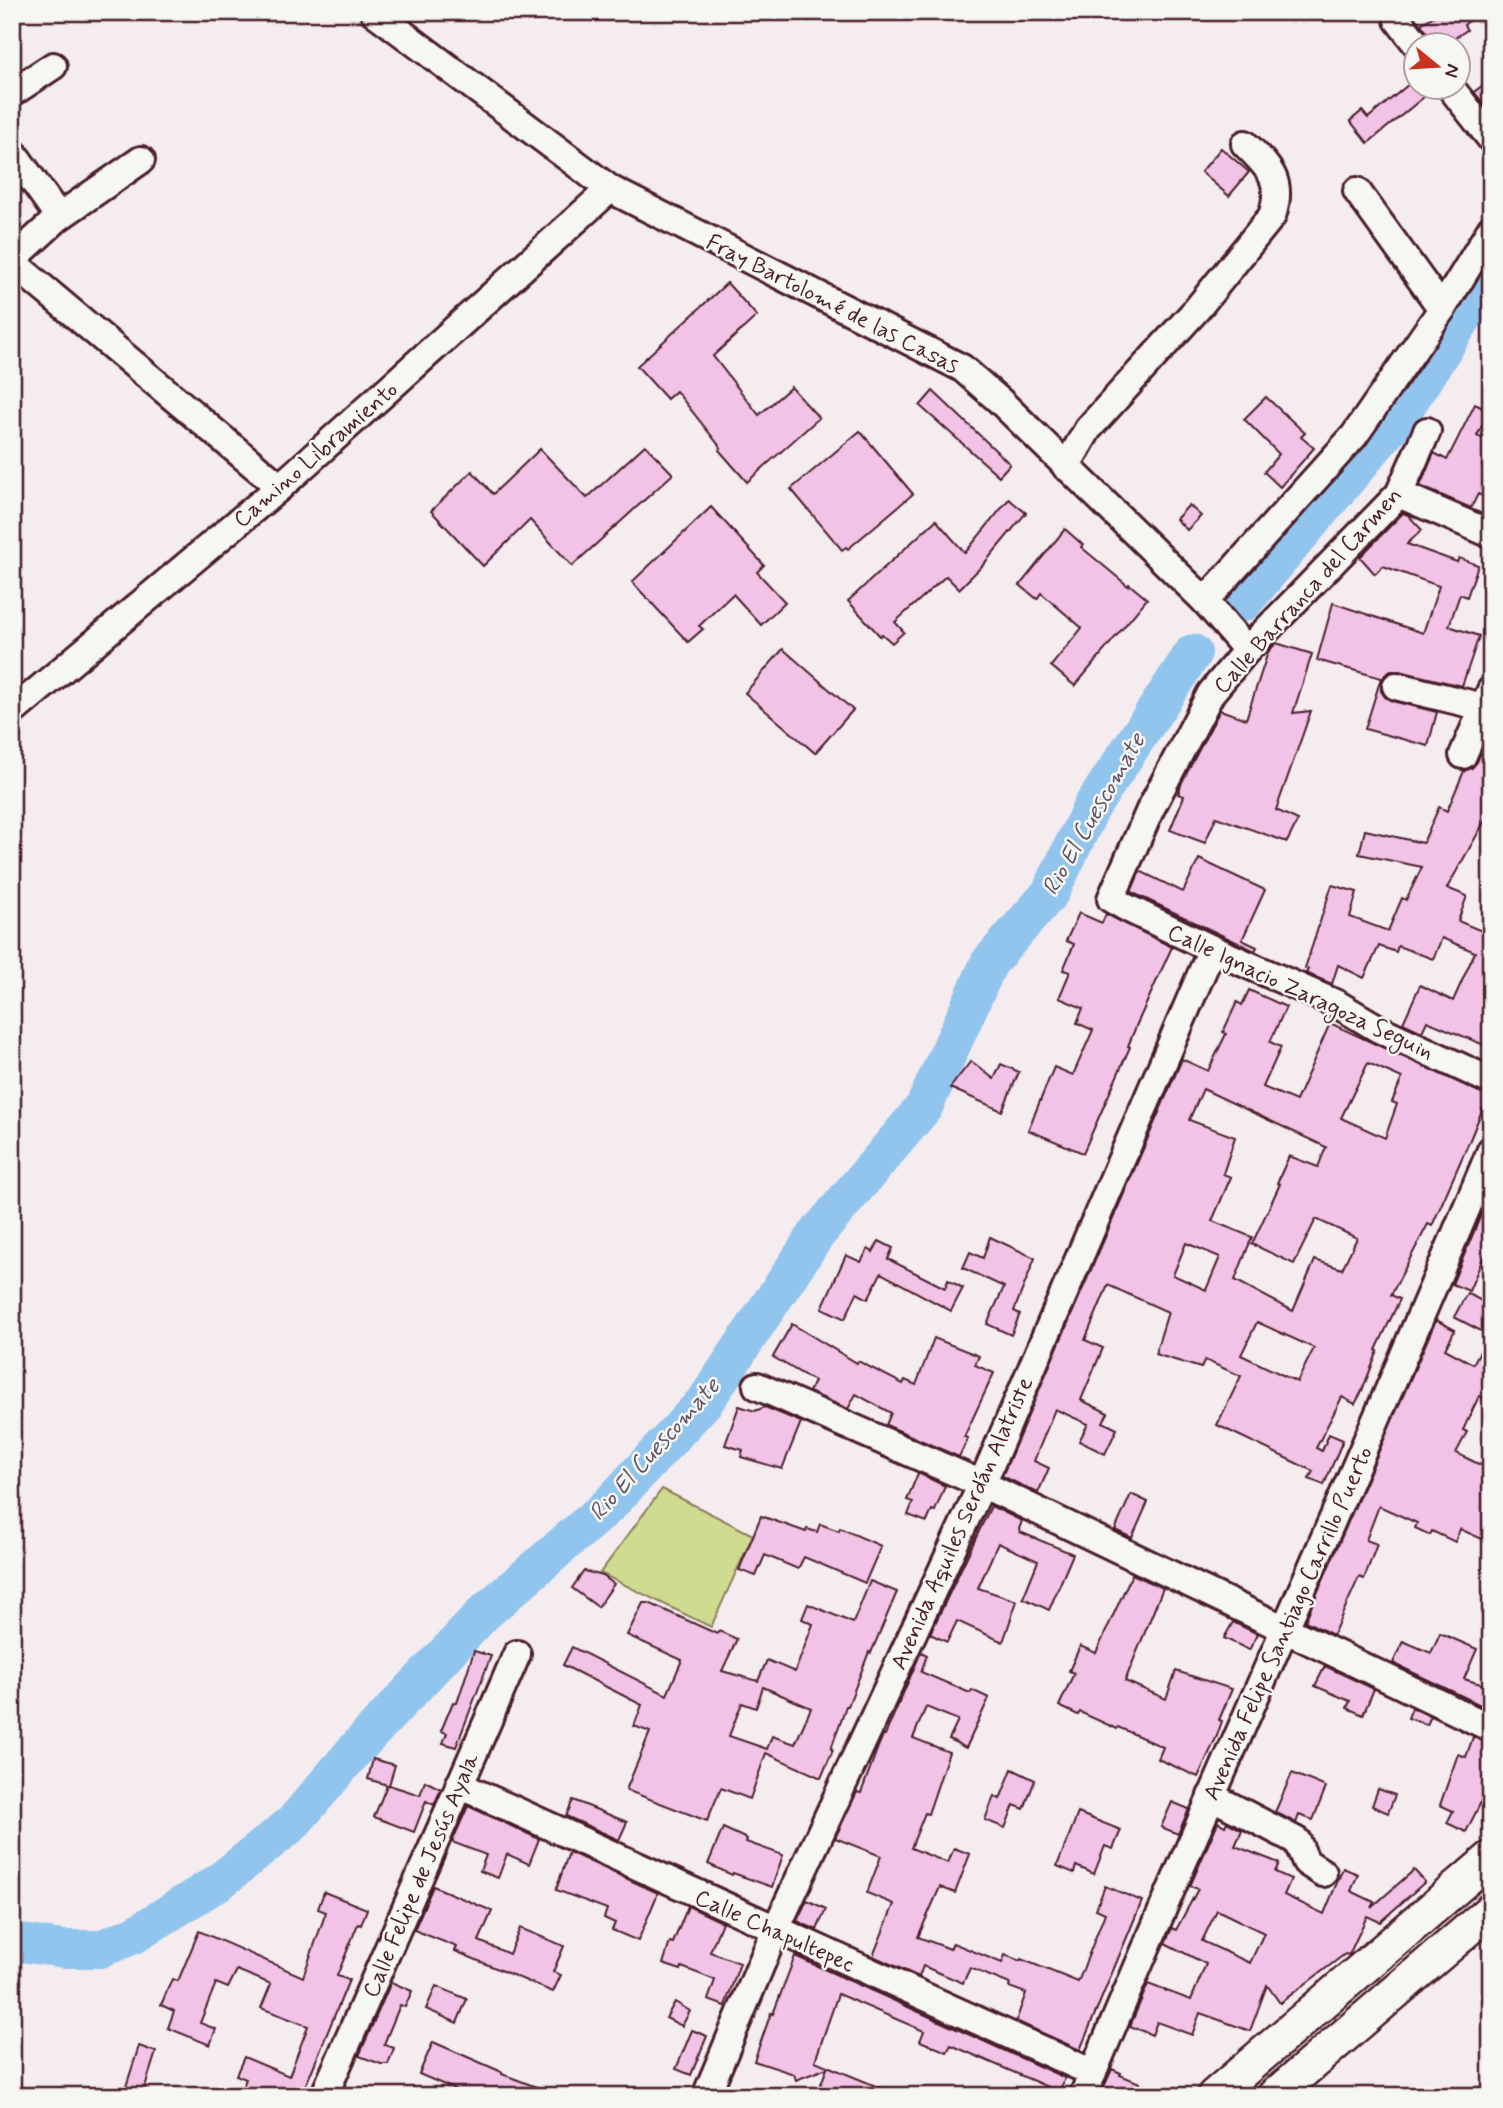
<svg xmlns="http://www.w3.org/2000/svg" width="1503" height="2108" font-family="Mynerve,sans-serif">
	<rect width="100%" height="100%" fill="#f5ecf0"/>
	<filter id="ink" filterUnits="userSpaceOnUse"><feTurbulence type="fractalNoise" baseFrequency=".0143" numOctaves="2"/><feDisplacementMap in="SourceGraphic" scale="14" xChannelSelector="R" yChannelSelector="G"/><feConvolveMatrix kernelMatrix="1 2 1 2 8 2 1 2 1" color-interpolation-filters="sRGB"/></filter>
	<g filter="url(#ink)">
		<!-- green -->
		<path fill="#cfdb8f" stroke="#8c7d5d" stroke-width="2" d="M 662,1489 L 753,1535 L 711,1627 L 600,1573 Z"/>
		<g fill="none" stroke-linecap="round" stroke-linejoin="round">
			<!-- river -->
			<g stroke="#92c5ee" stroke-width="38">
				<path d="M 1243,603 L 1399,417 L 1491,275"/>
				<path d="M 12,1939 L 21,1943 L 64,1949 L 100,1949 L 134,1935 L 219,1882 L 292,1824 L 355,1750 L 485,1612 L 609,1505 L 706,1400 L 816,1235 L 924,1107 L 989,963 L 1050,893 L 1091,808 L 1193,653"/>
			</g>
		</g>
		<!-- building -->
		<g fill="#f2c3e6" stroke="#4a1f2b" stroke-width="2" fill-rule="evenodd">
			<path d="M 1440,12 L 1479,12 L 1464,25 L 1467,30 L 1447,43 L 1440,33 L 1431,38 L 1421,24 Z"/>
			<path d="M 1491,79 L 1491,113 L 1474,92 Z"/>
			<path d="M 1409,84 L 1416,84 L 1416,88 L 1419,88 L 1425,96 L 1368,143 L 1350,121 L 1362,111 L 1368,118 Z"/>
			<path d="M 1221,148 L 1249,172 L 1229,196 L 1201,172 Z"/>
			<path d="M 727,283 L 757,316 L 713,356 L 759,415 L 791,387 L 819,418 L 747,482 L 719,450 L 721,448 L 676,391 L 667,399 L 637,366 Z"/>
			<path d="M 933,391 L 1010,464 L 999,476 L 920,406 Z"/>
			<path d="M 1266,397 L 1305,433 L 1301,437 L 1314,448 L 1280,487 L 1264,472 L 1279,454 L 1244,419 Z"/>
			<path d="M 1475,404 L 1489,411 L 1477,436 L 1491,442 L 1482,466 L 1491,469 L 1491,500 L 1478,494 L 1471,508 L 1420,486 L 1434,453 L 1447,460 Z"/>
			<path d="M 860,431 L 913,494 L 848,549 L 846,547 L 842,550 L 791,489 Z"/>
			<path d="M 645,445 L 673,474 L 572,566 L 530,520 L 483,566 L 431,511 L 472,471 L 493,494 L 540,449 L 587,498 Z"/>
			<path d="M 1009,499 L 1026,513 L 983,565 L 959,589 L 946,576 L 895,622 L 904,632 L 892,643 L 882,634 L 880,636 L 848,601 L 936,520 L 965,553 Z"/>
			<path d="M 1189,505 L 1201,516 L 1187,530 L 1176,519 Z"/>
			<path d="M 711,507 L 764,565 L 757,572 L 785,602 L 761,625 L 733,594 L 699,626 L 703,629 L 688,642 L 632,582 Z"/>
			<path d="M 1403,513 L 1408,515 L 1422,530 L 1407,544 L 1457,562 L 1459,558 L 1478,565 L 1467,597 L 1460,594 L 1449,626 L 1479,636 L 1462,686 L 1399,671 L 1391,671 L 1385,675 L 1381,682 L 1381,691 L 1385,697 L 1392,701 L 1437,712 L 1428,746 L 1365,729 L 1381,678 L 1317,660 L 1333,603 L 1423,633 L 1439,586 L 1383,566 L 1375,574 L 1360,557 Z"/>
			<path d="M 1065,529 L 1083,545 L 1081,547 L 1128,586 L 1129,584 L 1147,599 L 1075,686 L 1051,666 L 1082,628 L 1041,593 L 1037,599 L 1020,585 Z"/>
			<path d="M 1276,643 L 1312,654 L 1293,713 L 1311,711 L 1276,810 L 1298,820 L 1287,842 L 1216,817 L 1205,843 L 1170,830 L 1184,796 L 1178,794 L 1182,782 L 1220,710 L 1246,719 L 1268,652 Z"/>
			<path d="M 783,649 L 853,710 L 815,753 L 745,693 Z"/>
			<path d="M 1491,730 L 1491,810 L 1447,888 L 1467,896 L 1458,921 L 1484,932 L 1491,918 L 1491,1048 L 1427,1021 L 1422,1032 L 1403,1023 L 1420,985 L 1453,1001 L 1475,952 L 1442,938 L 1433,959 L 1398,946 L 1396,952 L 1379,946 L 1364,978 L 1338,965 L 1332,984 L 1306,973 L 1308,969 L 1305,968 L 1332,885 L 1357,892 L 1350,917 L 1388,931 L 1402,898 L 1406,900 L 1422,867 L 1359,854 L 1365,830 L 1423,843 L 1439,807 L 1447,811 L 1464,771 L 1472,768 L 1477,762 Z"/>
			<path d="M 1199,859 L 1265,890 L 1242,940 L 1257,947 L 1255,951 L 1131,892 L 1140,871 L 1183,892 Z"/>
			<path d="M 1079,913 L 1102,923 L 1106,914 L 1172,947 L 1137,1024 L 1128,1046 L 1130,1047 L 1083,1153 L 1028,1130 L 1054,1067 L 1073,1075 L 1093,1030 L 1077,1023 L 1083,1008 L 1059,998 L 1070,972 L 1063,970 L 1074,944 L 1066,941 Z"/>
			<path d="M 1249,990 L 1286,1007 L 1270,1042 L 1281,1047 L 1263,1087 L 1296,1101 L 1330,1023 L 1488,1096 L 1469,1142 L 1432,1226 L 1428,1224 L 1391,1295 L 1400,1299 L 1376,1350 L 1378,1351 L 1361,1393 L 1355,1404 L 1342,1397 L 1316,1448 L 1322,1451 L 1329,1434 L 1343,1440 L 1324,1485 L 1309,1479 L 1313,1471 L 1217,1425 L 1241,1376 L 1205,1360 L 1201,1368 L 1155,1354 L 1168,1312 L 1108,1285 L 1085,1340 L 1103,1348 L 1081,1400 L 1108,1413 L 1103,1422 L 1117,1429 L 1105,1454 L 1079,1441 L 1088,1424 L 1055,1409 L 1034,1461 L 1049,1468 L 1038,1493 L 1002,1476 L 1182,1059 L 1208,1071 L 1226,1034 L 1223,1032 L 1237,1002 L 1242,1005 ZM 1368,1063 L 1402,1078 L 1392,1102 L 1397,1104 L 1385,1138 L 1341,1118 ZM 1203,1089 L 1326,1147 L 1318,1167 L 1289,1156 L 1277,1183 L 1280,1184 L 1252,1244 L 1294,1264 L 1316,1219 L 1357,1238 L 1342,1269 L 1315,1260 L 1293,1311 L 1235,1280 L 1252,1237 L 1212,1221 L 1231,1177 L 1223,1174 L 1235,1137 L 1189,1120 ZM 1186,1243 L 1220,1257 L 1206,1290 L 1173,1275 ZM 1257,1322 L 1314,1348 L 1297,1382 L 1241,1355 Z"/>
			<path d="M 971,1061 L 994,1079 L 1001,1064 L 1019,1072 L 1002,1111 L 950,1088 Z"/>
			<path d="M 1491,1191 L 1491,1251 L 1487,1249 L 1469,1291 L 1452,1284 Z"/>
			<path d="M 990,1237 L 1035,1258 L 1014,1311 L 1020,1314 L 1011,1335 L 987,1324 L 1004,1287 L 963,1268 L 970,1252 L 983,1258 Z"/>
			<path d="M 879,1241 L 893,1248 L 888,1259 L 945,1288 L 948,1280 L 963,1288 L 951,1311 L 881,1273 L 868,1299 L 857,1293 L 845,1319 L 822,1308 L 846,1255 L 861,1262 L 868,1249 L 873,1252 Z"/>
			<path d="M 1467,1293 L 1491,1306 L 1491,1402 L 1479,1396 L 1463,1430 L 1467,1432 L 1456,1453 L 1491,1470 L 1491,1543 L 1460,1529 L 1455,1542 L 1432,1531 L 1430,1535 L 1415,1528 L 1417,1523 L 1379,1506 L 1366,1540 L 1377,1544 L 1364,1579 L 1359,1577 L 1333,1635 L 1305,1621 L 1436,1320 L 1455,1330 L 1445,1349 L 1473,1364 L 1489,1335 L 1454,1317 Z"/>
			<path d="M 792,1324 L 857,1363 L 858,1361 L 903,1384 L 905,1380 L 916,1385 L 934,1338 L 979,1356 L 975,1365 L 994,1373 L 964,1437 L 968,1438 L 959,1457 L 886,1425 L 891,1413 L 856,1394 L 848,1409 L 809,1392 L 814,1381 L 773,1357 Z"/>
			<path d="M 739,1406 L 755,1411 L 765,1407 L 801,1422 L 782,1469 L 741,1457 L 743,1450 L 725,1445 Z"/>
			<path d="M 918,1473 L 945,1486 L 935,1511 L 932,1510 L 927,1522 L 908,1515 L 913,1502 L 907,1500 Z"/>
			<path d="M 1131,1494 L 1148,1502 L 1132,1538 L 1115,1530 Z"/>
			<path d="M 991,1506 L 1022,1521 L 1019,1529 L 1020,1532 L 1073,1554 L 1049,1610 L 1023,1598 L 1038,1561 L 998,1543 L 978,1588 L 1017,1601 L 1003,1642 L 957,1621 L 947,1642 L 930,1634 Z"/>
			<path d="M 761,1516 L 806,1532 L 807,1529 L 817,1532 L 820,1524 L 839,1531 L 840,1528 L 881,1546 L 865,1583 L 804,1557 L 798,1569 L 765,1555 L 756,1576 L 739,1570 Z"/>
			<path d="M 584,1571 L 603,1576 L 614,1584 L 598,1607 L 572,1588 Z"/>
			<path d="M 1132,1574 L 1163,1588 L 1125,1681 L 1166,1699 L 1176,1671 L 1232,1689 L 1219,1720 L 1222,1721 L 1217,1736 L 1198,1777 L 1158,1759 L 1163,1747 L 1118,1727 L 1117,1729 L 1080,1712 L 1078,1715 L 1059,1706 L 1074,1673 L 1069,1671 L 1080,1646 L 1096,1653 Z"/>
			<path d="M 870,1581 L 897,1592 L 871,1653 L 869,1652 L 848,1706 L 846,1706 L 831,1749 L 833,1750 L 821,1778 L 766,1753 L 750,1799 L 721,1788 L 707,1821 L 626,1790 L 650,1732 L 634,1726 L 642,1705 L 563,1665 L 572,1647 L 667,1695 L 682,1660 L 627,1635 L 643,1603 L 649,1603 L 717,1634 L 719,1631 L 737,1639 L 722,1671 L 758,1681 L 767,1660 L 795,1672 L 813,1624 L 802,1619 L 808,1604 L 853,1623 ZM 763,1687 L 811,1708 L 795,1744 L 772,1736 L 767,1749 L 729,1736 L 742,1703 L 756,1708 Z"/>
			<path d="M 1233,1622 L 1258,1634 L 1249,1650 L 1224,1638 Z"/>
			<path d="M 1440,1633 L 1477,1649 L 1464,1679 L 1491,1687 L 1491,1710 L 1393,1663 L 1403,1641 L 1431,1653 Z"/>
			<path d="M 474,1651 L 491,1656 L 456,1747 L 443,1743 L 447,1733 L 441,1731 L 453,1702 L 457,1703 Z"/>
			<path d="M 921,1652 L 927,1655 L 921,1672 L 970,1693 L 972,1690 L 989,1698 L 966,1748 L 949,1739 L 958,1720 L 926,1707 L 913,1738 L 949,1752 L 928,1814 L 925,1813 L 911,1848 L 948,1863 L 954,1848 L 970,1854 L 955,1893 L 940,1887 L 918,1937 L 950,1949 L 953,1943 L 1002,1963 L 1005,1955 L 1020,1961 L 1021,1959 L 1078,1982 L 1105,1913 L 1096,1909 L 1105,1886 L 1142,1901 L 1080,2050 L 1016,2021 L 1026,1993 L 1009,1987 L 1010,1984 L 970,1968 L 963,1983 L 923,1966 L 919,1977 L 873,1956 L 894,1904 L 867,1893 L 881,1856 L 835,1838 L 857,1792 L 861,1793 L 878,1747 L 883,1735 L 885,1735 Z"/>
			<path d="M 1325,1666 L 1374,1689 L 1363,1715 L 1347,1708 L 1350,1701 L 1315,1686 Z"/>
			<path d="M 1412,1708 L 1431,1716 L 1427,1725 L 1408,1718 Z"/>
			<path d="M 1473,1737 L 1491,1744 L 1491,1806 L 1481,1802 L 1466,1832 L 1447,1823 L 1453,1811 L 1440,1805 L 1458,1754 L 1466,1757 Z"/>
			<path d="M 373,1759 L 395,1765 L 389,1785 L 420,1795 L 425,1781 L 441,1789 L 434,1805 L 426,1801 L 414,1832 L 374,1817 L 387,1785 L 368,1779 Z"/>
			<path d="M 1012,1769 L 1035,1780 L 1024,1809 L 1014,1805 L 1005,1828 L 985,1820 L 994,1796 L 1000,1799 Z"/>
			<path d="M 1292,1773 L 1326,1787 L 1313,1820 L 1299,1815 L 1296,1823 L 1275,1812 Z"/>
			<path d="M 1378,1789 L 1395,1795 L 1388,1813 L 1372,1806 Z"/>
			<path d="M 573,1800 L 627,1822 L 619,1840 L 566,1816 Z"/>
			<path d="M 1172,1802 L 1189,1809 L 1178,1834 L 1161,1827 Z"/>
			<path d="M 468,1806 L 539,1839 L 529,1864 L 507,1854 L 498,1878 L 480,1871 L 486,1855 L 452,1842 Z"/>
			<path d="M 1078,1813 L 1121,1830 L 1113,1849 L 1105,1846 L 1094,1874 L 1076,1866 L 1074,1873 L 1057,1866 Z"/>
			<path d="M 1218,1822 L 1225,1826 L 1227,1822 L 1242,1830 L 1235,1846 L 1279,1863 L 1275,1872 L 1291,1879 L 1284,1895 L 1324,1914 L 1343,1868 L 1358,1874 L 1351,1891 L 1374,1902 L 1371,1908 L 1414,1870 L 1425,1882 L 1380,1922 L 1367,1916 L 1349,1955 L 1345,1954 L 1280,2003 L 1267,1985 L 1250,2031 L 1200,2013 L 1192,2035 L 1157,2022 L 1152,2035 L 1130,2026 L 1148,1984 L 1191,2000 L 1206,1964 L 1165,1943 L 1172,1928 L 1176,1930 L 1198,1889 L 1190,1886 ZM 1217,1910 L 1264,1933 L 1250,1963 L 1202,1941 Z"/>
			<path d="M 723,1828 L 747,1839 L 746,1842 L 783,1855 L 772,1887 L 733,1873 L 732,1875 L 708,1864 Z"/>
			<path d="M 569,1852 L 658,1893 L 638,1941 L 612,1930 L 615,1923 L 604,1918 L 607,1909 L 556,1890 Z"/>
			<path d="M 433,1886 L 492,1911 L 479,1941 L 509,1954 L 520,1928 L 564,1946 L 553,1972 L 561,1975 L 553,1992 L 455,1951 L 457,1947 L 414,1930 Z"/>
			<path d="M 324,1892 L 367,1909 L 361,1925 L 358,1924 L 337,1976 L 349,1980 L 310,2075 L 301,2096 L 239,2096 L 246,2079 L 236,2075 L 244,2057 L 289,2076 L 308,2026 L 261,2008 L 271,1984 L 237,1970 L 228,1988 L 216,1983 L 200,2023 L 216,2029 L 210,2045 L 168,2028 L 174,2011 L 161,2005 L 172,1979 L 178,1981 L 199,1931 L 303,1977 L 326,1912 L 318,1909 Z"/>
			<path d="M 807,1900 L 826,1909 L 817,1930 L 797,1921 Z"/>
			<path d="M 688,1906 L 722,1922 L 710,1952 L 740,1963 L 725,2006 L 708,2000 L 715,1980 L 682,1967 L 681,1970 L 663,1964 L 670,1942 L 673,1943 Z"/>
			<path d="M 795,1956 L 1065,2078 L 1059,2092 L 951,2045 L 947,2052 L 920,2041 L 924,2031 L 838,1994 L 815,2061 L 900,2096 L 828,2096 L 818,2092 L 827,2068 L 796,2080 L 794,2074 L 754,2061 L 771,2013 L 773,2014 Z"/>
			<path d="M 391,1982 L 412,1991 L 405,2007 L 400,2005 L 384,2044 L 394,2048 L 388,2064 L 381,2064 L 359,2056 Z"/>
			<path d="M 436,1986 L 467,1999 L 457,2023 L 426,2009 Z"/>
			<path d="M 675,2002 L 690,2011 L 682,2026 L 666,2018 Z"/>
			<path d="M 692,2030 L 707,2036 L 691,2075 L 676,2069 Z"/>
			<path d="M 433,2042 L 502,2072 L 502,2074 L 555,2094 L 555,2096 L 470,2096 L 419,2074 Z"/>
			<path d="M 139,2046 L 156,2052 L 142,2096 L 123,2096 Z"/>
			<path d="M 1112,2069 L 1121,2073 L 1120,2075 L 1140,2083 L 1136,2096 L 1119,2096 L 1103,2089 Z"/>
		</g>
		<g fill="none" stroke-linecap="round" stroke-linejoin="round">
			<!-- minor casing -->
			<g stroke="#4a1f2b" stroke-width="32">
				<g id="minor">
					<path d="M 374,12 L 610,189 L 962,368 L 1000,401 L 1205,601 L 1247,650"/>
					<path d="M 1398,20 L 1418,46"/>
					<path d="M 1451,88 L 1491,139"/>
					<path d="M 12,93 L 53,66"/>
					<path d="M 12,151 L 59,217"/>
					<path d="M 1357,191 L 1442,309"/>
					<path d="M 12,260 L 59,217 L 141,160"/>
					<path d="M 12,262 L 280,487"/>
					<path d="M 1427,431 L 1399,494 L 1247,650 L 1211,693 L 1150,810 L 1111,899 L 1127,908 L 1212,949 L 1337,1004 L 1379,1029 L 1491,1081"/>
					<path d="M 1066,467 L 1088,429 L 1197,309 L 1272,216 C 1284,180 1269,168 1245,144"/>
					<path d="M 1399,494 L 1491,534"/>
					<path d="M 1205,601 L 1354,436 L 1442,309 L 1491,229"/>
					<path d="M 1396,686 L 1483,707"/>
					<path d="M 12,712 L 280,487 L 610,189"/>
					<path d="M 1463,755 L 1491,690"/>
					<path d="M 757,1386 L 982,1484 L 1491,1728"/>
					<path d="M 459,1785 L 1093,2073"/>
					<path d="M 1211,1796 L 1297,1841 L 1306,1862 L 1323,1873"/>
					<path d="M 324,2096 L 517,1654"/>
					<path d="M 706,2096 L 775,1931 L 982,1484 L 1212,949"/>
					<path d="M 1083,2096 C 1216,1779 1359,1467 1491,1150"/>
				</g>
			</g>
			<!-- major casing -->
			<g stroke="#4a1f2b" stroke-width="38">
				<g id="major">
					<path d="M 1214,2096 L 1491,1858"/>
					<path d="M 1274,2096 L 1491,1910"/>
				</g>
			</g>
			<!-- minor -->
			<use href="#minor" stroke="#f6f6f2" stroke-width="26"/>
			<!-- major -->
			<use href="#major" stroke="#f6f6f2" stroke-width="33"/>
		</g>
	</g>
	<g text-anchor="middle" stroke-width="5" stroke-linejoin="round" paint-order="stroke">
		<!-- street labels -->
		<g font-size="23" fill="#4a1f2b" stroke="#f6f6f2">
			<text transform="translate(833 303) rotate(27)" y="8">Fray Bartolomé de las Casas</text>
			<text transform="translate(315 454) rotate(-41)" y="8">Camino Libramiento</text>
			<text transform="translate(1307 590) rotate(-48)" y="8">Calle Barranca del Carmen</text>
			<text transform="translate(1301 991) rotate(25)" y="8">Calle Ignacio Zaragoza Seguin</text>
			<text transform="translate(961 1523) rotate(-66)" y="8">Avenida Aquiles Serdán Alatriste</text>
			<text transform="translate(1287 1623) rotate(-66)" y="8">Avenida Felipe Santiago Carrillo Puerto</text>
			<text transform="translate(420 1875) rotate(-67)" y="8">Calle Felipe de Jesús Ayala</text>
			<text transform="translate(775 1930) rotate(24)" y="8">Calle Chapultepec</text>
		</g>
		<!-- water labels -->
		<g font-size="24" font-style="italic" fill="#605166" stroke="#f6f6f2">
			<text transform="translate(1093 814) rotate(-60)" y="8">Rio El Cuescomate</text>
			<text transform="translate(654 1449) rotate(-48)" y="8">Rio El Cuescomate</text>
		</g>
	</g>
	<!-- margin -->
	<rect width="1503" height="2108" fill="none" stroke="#f6f6f2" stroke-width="42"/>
	<rect x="21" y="21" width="1461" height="2066" fill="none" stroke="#4a1f2b" stroke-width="2.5" filter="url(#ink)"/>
	<!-- north arrow -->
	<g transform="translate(1437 66) rotate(108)"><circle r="33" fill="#f6f6f2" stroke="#b1a0a2" stroke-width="2"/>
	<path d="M0-5L12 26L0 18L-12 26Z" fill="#c8321e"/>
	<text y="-10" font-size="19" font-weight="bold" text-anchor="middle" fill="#4a1f2b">N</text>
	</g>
</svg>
